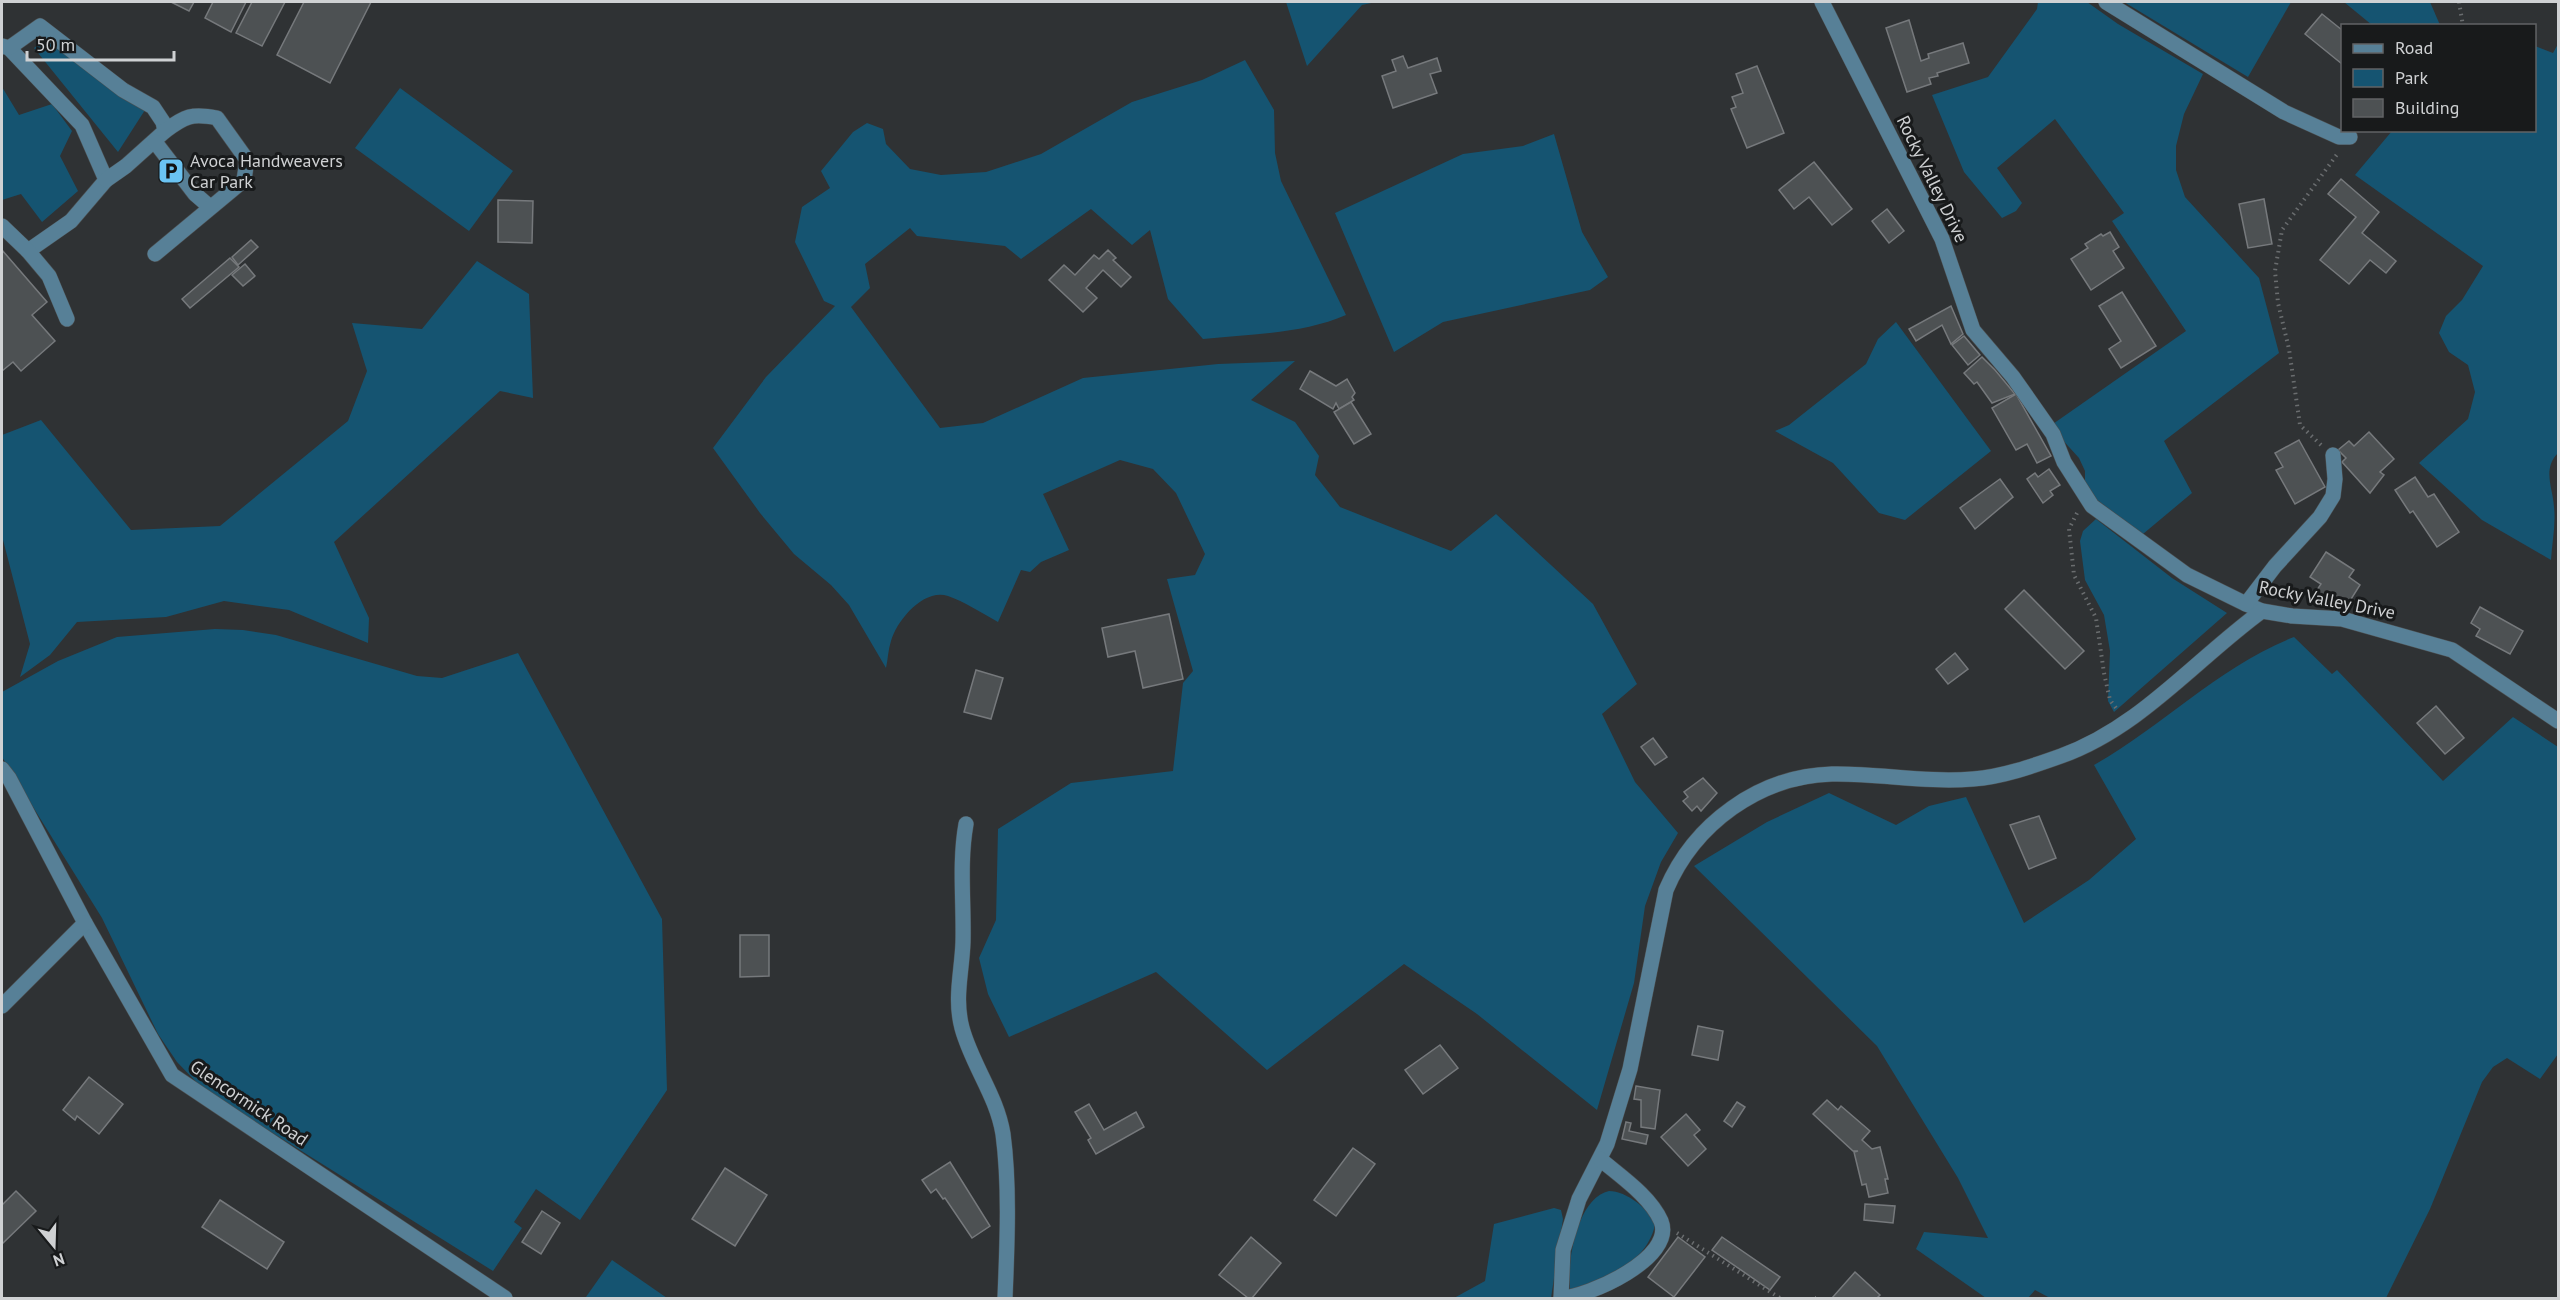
<svg xmlns="http://www.w3.org/2000/svg" width="2560" height="1300" font-family="'PT Sans',sans-serif">
	<rect width="100%" height="100%" fill="#2f3234"/>
	<!-- green -->
	<g fill="#155471">
		<path d="M 1286,2 L 1376,2 L 1362,5 L 1307,66 Z"/>
		<path d="M 2038,2 L 2087,2 L 2118,24 L 2203,74 L 2184,114 L 2176,146 L 2176,170 L 2185,197 L 2259,278 L 2279,353 L 2164,441 L 2192,493 L 2143,534 L 2097,500 L 2085,481 L 2085,471 L 2079,458 L 2050,426 L 2186,331 L 2112,221 L 2124,213 L 2055,119 L 1997,168 L 2022,203 L 2016,211 L 2002,218 L 1964,172 L 1932,95 L 1988,77 L 2037,9 Z"/>
		<path d="M 2124,2 L 2291,2 L 2248,77 Z"/>
		<path d="M 2344,2 L 2430,2 L 2440,25 L 2372,25 Z"/>
		<path d="M 46,39 L 145,110 L 118,152 L 34,48 Z"/>
		<path d="M 2558,44 L 2558,453 C 2542,469 2553,488 2554,507 C 2556,524 2552,543 2551,560 L 2482,520 L 2419,463 L 2468,419 L 2475,392 L 2468,365 L 2449,352 L 2439,333 L 2446,316 L 2462,300 L 2483,266 L 2355,175 L 2392,131 L 2534,130 L 2535,46 L 2553,53 Z"/>
		<path d="M 1245,60 L 1274,110 L 1275,153 L 1281,181 L 1346,315 C 1303,334 1249,334 1203,339 L 1168,299 L 1150,230 L 1132,245 L 1091,209 L 1021,259 L 1005,246 L 917,236 L 910,228 L 865,264 L 870,288 L 851,307 L 940,428 L 983,423 L 1083,378 L 1218,364 L 1295,361 L 1251,400 L 1295,422 L 1319,456 L 1315,475 L 1340,507 L 1451,551 L 1496,514 L 1593,604 L 1637,684 L 1602,714 L 1635,782 L 1678,833 L 1661,862 L 1645,906 L 1634,983 L 1597,1110 L 1477,1014 L 1404,964 L 1267,1070 L 1156,972 L 1009,1037 L 988,994 L 979,958 L 996,920 L 998,829 L 1071,783 L 1173,771 L 1183,683 L 1193,671 L 1167,579 L 1195,575 L 1205,554 L 1176,493 L 1153,469 L 1120,460 L 1043,494 L 1069,550 L 1041,562 L 1030,572 L 1021,570 L 998,622 C 982,613 965,602 948,596 C 924,588 897,620 891,641 C 888,650 888,659 886,668 L 849,605 L 831,585 L 794,554 L 760,513 L 713,448 L 766,377 L 835,306 L 824,301 L 795,242 L 802,207 L 830,188 L 821,171 L 853,132 L 867,123 L 883,129 L 886,144 L 910,169 L 941,175 L 986,172 L 1041,154 L 1132,102 L 1202,80 Z"/>
		<path d="M 2,87 L 19,115 L 52,104 L 72,131 L 60,156 L 78,191 L 42,222 L 21,194 L 2,200 Z"/>
		<path d="M 400,88 L 513,171 L 469,231 L 355,148 Z"/>
		<path d="M 1554,134 L 1582,232 L 1608,277 L 1590,290 L 1443,322 L 1394,352 L 1335,213 L 1463,154 L 1523,146 Z"/>
		<path d="M 477,261 L 529,294 L 533,398 L 500,391 L 334,542 L 369,618 L 368,643 L 289,610 L 224,601 L 166,617 L 77,622 L 50,655 L 20,677 L 30,644 L 2,536 L 2,435 L 41,420 L 131,530 L 220,526 L 348,421 L 367,371 L 352,323 L 422,329 Z"/>
		<path d="M 1896,322 L 1991,451 L 1905,520 L 1879,513 L 1833,463 L 1775,431 L 1789,425 L 1866,364 L 1878,339 Z"/>
		<path d="M 2096,519 L 2172,578 L 2227,613 L 2114,712 L 2108,701 L 2110,651 L 2104,615 L 2085,580 L 2080,541 L 2083,531 Z"/>
		<path d="M 215,629 L 243,630 L 276,635 L 417,676 L 442,678 L 518,653 L 662,919 L 667,1090 L 580,1220 L 536,1189 L 514,1222 L 522,1228 L 493,1271 L 204,1090 L 177,1062 L 158,1034 L 102,918 L 2,757 L 2,692 L 58,661 L 117,637 Z"/>
		<path d="M 2294,637 L 2332,674 L 2337,670 L 2443,781 L 2513,717 L 2558,747 L 2558,1054 L 2540,1079 L 2507,1058 L 2493,1067 L 2482,1082 L 2430,1209 L 2386,1298 L 2050,1298 L 2035,1290 L 2028,1298 L 1986,1298 L 1916,1249 L 1924,1232 L 1988,1238 L 1958,1178 L 1877,1046 L 1694,866 L 1767,822 L 1829,793 L 1896,825 L 1929,806 L 1966,797 L 2024,923 L 2089,880 L 2136,839 L 2094,765 C 2163,726 2218,667 2294,637 Z"/>
		<path d="M 1609,1191 C 1626,1191 1650,1209 1655,1225 C 1646,1265 1603,1278 1571,1296 C 1565,1267 1576,1198 1609,1191 Z"/>
		<path d="M 1554,1208 L 1561,1210 L 1563,1219 L 1551,1298 L 1454,1298 L 1485,1281 L 1494,1224 Z"/>
		<path d="M 612,1260 L 667,1298 L 588,1298 L 586,1297 Z"/>
	</g>
	<!-- building -->
	<g fill="#4d5153" stroke="#76797c" stroke-width="1.5">
		<path d="M 171,2 L 194,2 L 189,11 Z"/>
		<path d="M 213,2 L 246,2 L 231,32 L 205,18 Z"/>
		<path d="M 252,2 L 285,2 L 262,46 L 236,33 Z"/>
		<path d="M 304,2 L 371,2 L 330,83 L 277,55 Z"/>
		<path d="M 2322,14 L 2342,30 L 2342,64 L 2305,34 Z"/>
		<path d="M 1909,20 L 1921,61 L 1929,58 L 1928,54 L 1963,43 L 1969,63 L 1937,73 L 1938,76 L 1929,78 L 1931,84 L 1907,92 L 1886,28 Z"/>
		<path d="M 1403,56 L 1408,68 L 1437,58 L 1441,71 L 1430,74 L 1437,93 L 1393,108 L 1382,76 L 1396,71 L 1392,60 Z"/>
		<path d="M 1757,66 L 1784,133 L 1747,148 L 1731,109 L 1736,107 L 1732,97 L 1743,93 L 1736,74 Z"/>
		<path d="M 1814,162 L 1852,209 L 1832,225 L 1809,197 L 1794,209 L 1779,190 Z"/>
		<path d="M 2341,179 L 2379,212 L 2362,233 L 2396,261 L 2386,273 L 2370,260 L 2349,284 L 2320,260 L 2356,217 L 2328,194 Z"/>
		<path d="M 2264,199 L 2272,244 L 2248,248 L 2239,204 Z"/>
		<path d="M 498,200 L 533,201 L 532,243 L 498,242 Z"/>
		<path d="M 1887,209 L 1904,231 L 1889,243 L 1872,221 Z"/>
		<path d="M 2110,232 L 2119,247 L 2113,251 L 2124,268 L 2091,290 L 2071,259 L 2088,248 L 2085,244 L 2101,234 L 2103,236 Z"/>
		<path d="M 251,240 L 258,247 L 238,265 L 232,257 Z"/>
		<path d="M 2,250 L 47,302 L 32,315 L 55,341 L 21,371 L 13,362 L 2,371 Z"/>
		<path d="M 1108,250 L 1116,258 L 1113,260 L 1131,277 L 1121,287 L 1103,270 L 1086,288 L 1097,298 L 1083,312 L 1049,280 L 1064,265 L 1075,275 L 1094,255 L 1099,259 Z"/>
		<path d="M 230,258 L 239,267 L 190,308 L 182,299 Z"/>
		<path d="M 245,264 L 255,276 L 243,286 L 232,275 Z"/>
		<path d="M 2122,292 L 2156,346 L 2121,368 L 2109,349 L 2121,341 L 2099,306 Z"/>
		<path d="M 1951,306 L 1963,334 L 1951,344 L 1942,325 L 1916,341 L 1909,329 Z"/>
		<path d="M 1964,336 L 1980,355 L 1968,365 L 1952,345 Z"/>
		<path d="M 1982,357 L 1995,370 L 2015,394 L 1992,403 L 1977,382 L 1974,384 L 1964,373 Z"/>
		<path d="M 1310,371 L 1336,386 L 1347,379 L 1355,393 L 1352,397 L 1354,400 L 1339,409 L 1336,403 L 1333,409 L 1300,389 Z"/>
		<path d="M 2016,394 L 2051,456 L 2037,463 L 2027,444 L 2016,450 L 1992,408 Z"/>
		<path d="M 1351,402 L 1371,434 L 1354,444 L 1334,412 Z"/>
		<path d="M 2369,432 L 2394,459 L 2380,472 L 2384,475 L 2370,493 L 2342,462 L 2346,458 L 2338,450 L 2349,441 L 2354,446 Z"/>
		<path d="M 2299,440 L 2325,487 L 2295,504 L 2276,470 L 2283,467 L 2275,453 Z"/>
		<path d="M 2049,469 L 2060,485 L 2050,491 L 2053,495 L 2043,503 L 2027,479 L 2035,473 L 2038,477 Z"/>
		<path d="M 2415,477 L 2428,497 L 2434,494 L 2459,532 L 2437,547 L 2413,511 L 2410,513 L 2395,490 Z"/>
		<path d="M 2000,479 L 2013,497 L 1975,529 L 1960,508 Z"/>
		<path d="M 2326,552 L 2354,570 L 2349,577 L 2360,585 L 2348,604 L 2329,591 L 2324,599 L 2315,593 L 2321,584 L 2310,577 Z"/>
		<path d="M 2024,590 L 2084,651 L 2065,669 L 2005,609 Z"/>
		<path d="M 2480,607 L 2523,631 L 2510,654 L 2476,636 L 2480,629 L 2471,623 Z"/>
		<path d="M 1169,614 L 1183,679 L 1143,688 L 1135,651 L 1108,657 L 1102,628 Z"/>
		<path d="M 1955,653 L 1968,669 L 1948,684 L 1936,669 Z"/>
		<path d="M 976,670 L 1003,678 L 991,719 L 964,712 Z"/>
		<path d="M 2436,706 L 2464,738 L 2445,754 L 2417,723 Z"/>
		<path d="M 1653,738 L 1667,757 L 1655,765 L 1641,747 Z"/>
		<path d="M 1703,778 L 1717,793 L 1701,811 L 1697,806 L 1692,811 L 1683,801 L 1688,797 L 1684,792 Z"/>
		<path d="M 2039,816 L 2056,858 L 2029,869 L 2010,825 Z"/>
		<path d="M 740,935 L 769,935 L 769,976 L 740,977 Z"/>
		<path d="M 1698,1026 L 1723,1031 L 1718,1060 L 1692,1055 Z"/>
		<path d="M 1440,1045 L 1458,1068 L 1423,1094 L 1405,1070 Z"/>
		<path d="M 89,1077 L 123,1104 L 99,1134 L 77,1116 L 75,1120 L 63,1110 Z"/>
		<path d="M 1636,1086 L 1660,1090 L 1655,1129 L 1641,1127 L 1641,1100 L 1634,1099 Z"/>
		<path d="M 1827,1100 L 1838,1110 L 1841,1106 L 1870,1131 L 1862,1140 L 1872,1149 L 1880,1147 L 1888,1179 L 1885,1179 L 1888,1193 L 1869,1197 L 1866,1184 L 1862,1185 L 1854,1152 L 1858,1151 L 1853,1151 L 1813,1114 Z"/>
		<path d="M 1737,1102 L 1745,1107 L 1732,1127 L 1724,1121 Z"/>
		<path d="M 1089,1104 L 1104,1130 L 1136,1112 L 1144,1127 L 1096,1154 L 1088,1140 L 1091,1138 L 1075,1112 Z"/>
		<path d="M 1686,1114 L 1700,1130 L 1694,1135 L 1706,1149 L 1688,1166 L 1661,1137 Z"/>
		<path d="M 1626,1122 L 1631,1123 L 1629,1131 L 1648,1135 L 1646,1144 L 1622,1139 Z"/>
		<path d="M 1353,1148 L 1375,1164 L 1336,1216 L 1314,1200 Z"/>
		<path d="M 950,1162 L 990,1226 L 972,1238 L 945,1198 L 943,1199 L 936,1189 L 931,1193 L 922,1180 Z"/>
		<path d="M 725,1168 L 767,1195 L 735,1246 L 692,1219 Z"/>
		<path d="M 16,1191 L 36,1211 L 2,1244 L 2,1205 Z"/>
		<path d="M 220,1200 L 284,1242 L 267,1269 L 202,1227 Z"/>
		<path d="M 1865,1204 L 1895,1206 L 1893,1223 L 1864,1220 Z"/>
		<path d="M 542,1211 L 560,1223 L 541,1254 L 522,1242 Z"/>
		<path d="M 1251,1237 L 1281,1263 L 1252,1298 L 1248,1298 L 1219,1275 Z"/>
		<path d="M 1678,1237 L 1705,1257 L 1674,1297 L 1648,1277 Z"/>
		<path d="M 1722,1237 L 1780,1277 L 1770,1290 L 1712,1250 Z"/>
		<path d="M 1855,1272 L 1880,1295 L 1877,1298 L 1832,1298 Z"/>
	</g>
	<g fill="none" stroke-linecap="round" stroke-linejoin="round">
		<!-- minor casing -->
		<g stroke="#4c4f51" stroke-width="16">
			<g id="minor">
				<path d="M 1822,2 L 1942,239 L 1973,330 L 2013,377 L 2053,434 L 2064,462 L 2092,506 L 2187,575 L 2246,604 L 2262,611 L 2292,616 L 2342,619 L 2452,650 L 2558,721"/>
				<path d="M 2106,2 L 2284,112 L 2339,137 L 2350,137"/>
				<path d="M 2,46 L 9,48 L 82,125 L 106,180 L 71,221 L 28,251"/>
				<path d="M 9,48 L 40,26 L 123,90 L 153,107 L 163,122 L 165,131 L 126,166 L 106,180"/>
				<path d="M 155,142 L 195,194 L 210,207"/>
				<path d="M 2,226 L 28,251 L 49,276 L 67,319"/>
				<path d="M 155,254 L 244,180 L 247,160 L 217,118 C 192,113 185,116 165,131"/>
				<path d="M 2246,604 L 2275,566 L 2320,517 L 2333,496 L 2335,479 L 2333,455"/>
				<path d="M 2,769 L 9,778 L 85,923 L 172,1075 L 505,1298"/>
				<path d="M 966,824 C 959,863 964,902 963,942 C 962,972 954,998 962,1028 C 972,1065 997,1096 1003,1134 C 1010,1186 1007,1247 1005,1298"/>
				<path d="M 2,1006 L 85,923"/>
				<path d="M 1561,1298 L 1563,1250 L 1579,1199 L 1607,1144 L 1630,1069 L 1666,890 C 1694,824 1759,776 1832,774 C 1879,773 1925,783 1973,779 C 2002,777 2033,766 2061,756 C 2140,728 2196,659 2262,611"/>
				<path d="M 1561,1298 C 1588,1297 1676,1258 1661,1221 C 1650,1196 1620,1176 1600,1159"/>
			</g>
		</g>
		<!-- path -->
		<g stroke="#6a6d6f" stroke-width="4" stroke-dasharray="1.5 4.5" stroke-linecap="butt">
			<path d="M 2459,2 L 2463,26"/>
			<path d="M 2321,445 L 2300,425 L 2289,349 L 2278,303 L 2275,271 L 2282,230 L 2338,153"/>
			<path d="M 2077,513 L 2069,529 L 2074,575 L 2096,618 L 2104,673 L 2110,700 L 2116,708"/>
			<path d="M 1677,1233 L 1780,1298"/>
			<path d="M 1815,1298 L 1816,1298"/>
		</g>
		<!-- minor -->
		<use href="#minor" stroke="#578097" stroke-width="15"/>
	</g>
	<!-- icons -->
	<defs>
		<g id="parking-square" transform="scale(1.35)"><rect x="-9" y="-9" width="18" height="18" rx="4" fill="#6ac3f2" stroke="#181a1b"/><path d="M-3.5-5.5H1a3.5 3.5 0 0 1 0 7H-1V5.5H-3.5ZM-1-3.4V-.6H.8a1.4 1.4 0 0 0 0-2.8Z" fill="#111"/></g>
	</defs>
	<g fill-rule="evenodd">
		<use href="#parking-square" x="171" y="171"/>
	</g>
	<g text-anchor="middle" stroke-width="6" stroke-linejoin="round" paint-order="stroke">
		<!-- poi labels -->
		<g font-size="18" fill="#cfd1d3" stroke="#181a1b" text-anchor="start">
			<text x="190" y="167">Avoca Handweavers<tspan x="190" dy="21">Car Park</tspan></text>
		</g>
		<!-- street labels -->
		<g font-size="18" fill="#cfd1d3" stroke="#181a1b">
			<text transform="translate(1932 179) rotate(64)" y="6">Rocky Valley Drive</text>
			<text transform="translate(2327 600) rotate(11)" y="6">Rocky Valley Drive</text>
			<text transform="translate(249 1103) rotate(34)" y="6">Glencormick Road</text>
		</g>
	</g>
	<!-- border -->
	<rect width="2560" height="1300" fill="none" stroke="#cfd1d3" stroke-width="6"/>
	<!-- legend -->
	<rect x="2341" y="24" width="195" height="108" fill="#181a1b" stroke="#616365" stroke-width="1.5"/>
	<rect x="2353" y="44" width="30" height="9" fill="#578097" stroke="#616365" stroke-width="1.5"/>
	<text x="2395" y="54" font-size="18" fill="#cfd1d3">Road</text>
	<rect x="2353" y="69" width="30" height="18" fill="#155471" stroke="#616365" stroke-width="1.5"/>
	<text x="2395" y="84" font-size="18" fill="#cfd1d3">Park</text>
	<rect x="2353" y="99" width="30" height="18" fill="#4d5153" stroke="#616365" stroke-width="1.5"/>
	<text x="2395" y="114" font-size="18" fill="#cfd1d3">Building</text>
	<!-- north arrow -->
	<g transform="translate(54 1246) rotate(161)" stroke="#181a1b" stroke-width="4.5" paint-order="stroke">
	<path d="M0-4.5L10 22L0 15L-10 22Z" fill="#cfd1d3"/>
	<text y="-9" font-size="16" font-weight="bold" text-anchor="middle" fill="#cfd1d3">N</text>
	</g>
	<!-- scale -->
	<path d="M27 51v9h147v-9" fill="none" stroke="#cfd1d3" stroke-width="3"/>
	<text x="36" y="51" font-size="18" fill="#cfd1d3" stroke="#181a1b" stroke-width="4.5" paint-order="stroke">50 m</text>
</svg>
